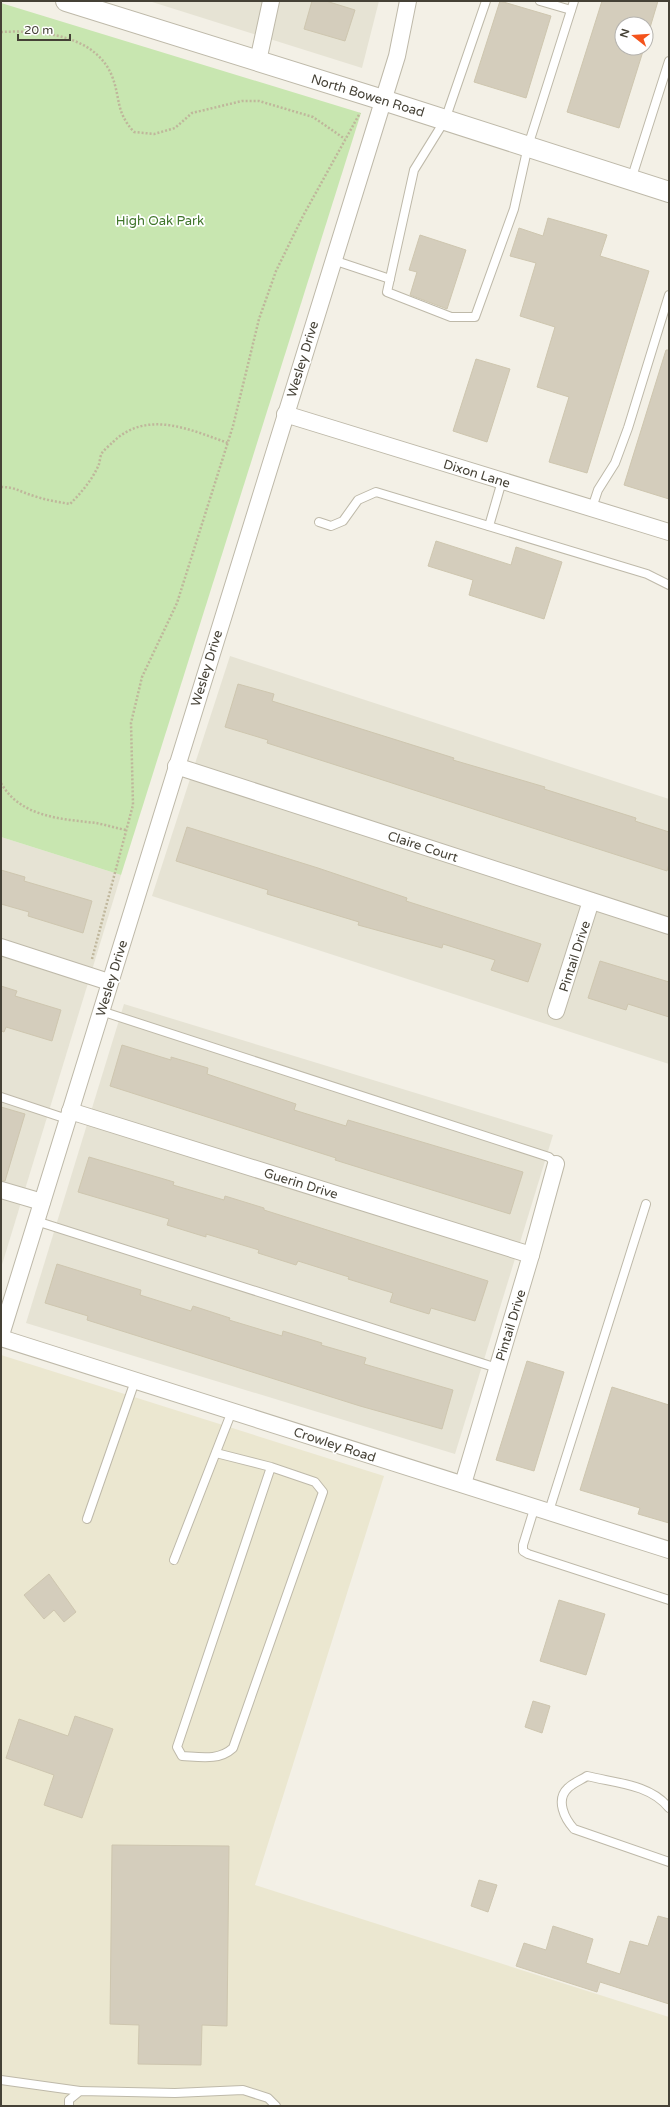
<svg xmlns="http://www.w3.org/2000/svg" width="670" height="2107" font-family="'Varela Round',sans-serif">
	<rect width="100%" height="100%" fill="#f3f0e6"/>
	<!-- residential -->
	<g fill="#e6e3d4">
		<path d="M 149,1 L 379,1 L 362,68 Z"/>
		<path d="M 230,656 L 669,799 L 669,1064 L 152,896 Z"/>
		<path d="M 1,837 L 121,875 L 1,1268 Z"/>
		<path d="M 124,1004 L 553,1135 L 455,1454 L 26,1323 Z"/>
	</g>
	<!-- education -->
	<path fill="#ebe7d0" d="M 1,1355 L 384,1476 L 255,1885 L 669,2017 L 669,2106 L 1,2106 Z"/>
	<!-- green -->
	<path fill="#c8e6b0" d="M 1,3 L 361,113 L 121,875 L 1,837 Z"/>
	<!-- building -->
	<g fill="#d4cdbc" stroke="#cec6af">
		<path d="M 312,1 L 326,1 L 355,10 L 345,41 L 304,29 Z"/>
		<path d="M 500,1 L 551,16 L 526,98 L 474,82 Z"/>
		<path d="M 602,1 L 658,1 L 646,41 L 646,24 L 622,24 L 622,48 L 644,48 L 619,128 L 567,112 Z"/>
		<path d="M 548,218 L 607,235 L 600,256 L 649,271 L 587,473 L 549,462 L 569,397 L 537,387 L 555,327 L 520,316 L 536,263 L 510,256 L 519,228 L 543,236 Z"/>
		<path d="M 420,235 L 466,250 L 447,309 L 410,295 L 417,272 L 409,270 Z"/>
		<path d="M 666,350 L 669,350 L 669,499 L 624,485 Z"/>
		<path d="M 476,359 L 510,369 L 487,442 L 453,431 Z"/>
		<path d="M 436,541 L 511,565 L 516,547 L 562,562 L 544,619 L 469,595 L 473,580 L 428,566 Z"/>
		<path d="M 238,684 L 274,694 L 272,701 L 454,758 L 453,760 L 545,787 L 544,789 L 636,818 L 635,821 L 669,832 L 669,864 L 667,871 L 267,743 L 268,740 L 225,727 Z"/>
		<path d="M 187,827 L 318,868 L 407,898 L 406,901 L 541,944 L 528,982 L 491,970 L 495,960 L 443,944 L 442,948 L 358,925 L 359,922 L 267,894 L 268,890 L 176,861 Z"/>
		<path d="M 1,870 L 25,877 L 24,881 L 92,901 L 83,933 L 28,916 L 29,912 L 1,904 Z"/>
		<path d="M 600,961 L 669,982 L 669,1017 L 628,1004 L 626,1010 L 588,998 Z"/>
		<path d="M 1,986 L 17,991 L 15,996 L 61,1010 L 52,1041 L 6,1027 L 4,1032 L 1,1031 Z"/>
		<path d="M 122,1045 L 171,1060 L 171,1057 L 208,1068 L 207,1074 L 296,1104 L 294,1110 L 346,1126 L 348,1120 L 523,1172 L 510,1214 L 380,1174 L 335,1160 L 336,1158 L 110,1086 Z"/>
		<path d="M 1,1107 L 25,1114 L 5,1181 L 1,1181 Z"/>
		<path d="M 89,1157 L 174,1182 L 173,1185 L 224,1200 L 225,1196 L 264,1208 L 264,1210 L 488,1281 L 475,1321 L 431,1308 L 429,1314 L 390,1302 L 393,1293 L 348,1279 L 349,1277 L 298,1261 L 296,1265 L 258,1253 L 259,1250 L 206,1234 L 206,1237 L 167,1225 L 169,1219 L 78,1192 Z"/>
		<path d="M 57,1264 L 141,1290 L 140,1295 L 191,1311 L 193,1306 L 230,1318 L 229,1320 L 282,1336 L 283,1331 L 322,1343 L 321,1345 L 366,1358 L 364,1364 L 453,1390 L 442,1429 L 360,1406 L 87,1320 L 88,1316 L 45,1303 Z"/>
		<path d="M 527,1361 L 564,1372 L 534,1471 L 496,1460 Z"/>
		<path d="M 612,1387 L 669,1405 L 669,1523 L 638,1514 L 640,1508 L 580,1490 Z"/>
		<path d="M 49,1574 L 76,1612 L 64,1622 L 54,1610 L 44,1619 L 24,1595 Z"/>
		<path d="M 559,1600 L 605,1614 L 586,1675 L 540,1661 Z"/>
		<path d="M 533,1701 L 550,1706 L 542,1733 L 525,1727 Z"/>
		<path d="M 75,1716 L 113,1729 L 82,1818 L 44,1805 L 54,1775 L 6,1758 L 19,1719 L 68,1736 Z"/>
		<path d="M 112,1845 L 229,1846 L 227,2026 L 202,2025 L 201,2065 L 138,2064 L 139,2025 L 110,2024 Z"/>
		<path d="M 479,1880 L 497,1885 L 488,1912 L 471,1906 Z"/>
		<path d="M 658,1916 L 669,1919 L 669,2004 L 600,1982 L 597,1992 L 516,1966 L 524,1943 L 546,1950 L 553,1926 L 593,1939 L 586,1963 L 620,1974 L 630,1941 L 648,1946 Z"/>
	</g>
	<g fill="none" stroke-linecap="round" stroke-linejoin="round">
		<!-- service casing -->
		<g stroke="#beb9a9" stroke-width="10">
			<g id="service">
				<path d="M 486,1 L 445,120 L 414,170 L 387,292 L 451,317 L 475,317 L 514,209 L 528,146 L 574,1"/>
				<path d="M 540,1 L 571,10"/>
				<path d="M 631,180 L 669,61"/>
				<path d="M 333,260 L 390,279"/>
				<path d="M 592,508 L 598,490 L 615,463 L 628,428 L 669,295"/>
				<path d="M 319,522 L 331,526 L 343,521 L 358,500 L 376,492 L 647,574 L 669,585"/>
				<path d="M 489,526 L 502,481"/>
				<path d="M 101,1011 L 549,1157 L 556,1164"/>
				<path d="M 1,1097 L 67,1119"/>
				<path d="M 36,1221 L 497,1368"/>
				<path d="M 216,1453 L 271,1467 L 315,1482 L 323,1492 L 233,1748 C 219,1761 200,1757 182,1756 L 177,1747 L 271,1467"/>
				<path d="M 535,1506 L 523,1545 L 523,1551 L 528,1554 L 669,1600"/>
				<path d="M 549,1511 L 646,1204"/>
				<path d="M 87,1519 L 135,1381"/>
				<path d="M 174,1560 L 232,1411"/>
				<path d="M 669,1808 C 650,1784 615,1783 587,1776 C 581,1780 573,1783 568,1788 C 555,1800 565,1819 574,1829 L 669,1862"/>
				<path d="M 1,2080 L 80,2091"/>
				<path d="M 69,2106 L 69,2100 L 80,2091 L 175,2093 L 243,2090 L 268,2098 L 276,2106"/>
			</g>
		</g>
		<!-- minor casing -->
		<g stroke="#beb9a9" stroke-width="18">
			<g id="minor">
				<path d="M 258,61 L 271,1"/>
				<path d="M 285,414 L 669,532"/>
				<path d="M 176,766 L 669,926"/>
				<path d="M 1,947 L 109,982"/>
				<path d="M 556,1011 L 591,901"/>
				<path d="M 70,1111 L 531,1255"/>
				<path d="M 1,1190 L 42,1202"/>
				<path d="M 1,1335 L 397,56 L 408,1"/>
				<path d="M 1,1338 L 669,1550"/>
				<path d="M 463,1484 L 531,1255 L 556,1164"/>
			</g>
		</g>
		<!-- tertiary casing -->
		<g stroke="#beb9a9" stroke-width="22">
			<path id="tertiary" d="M 66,1 L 383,100 L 669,192"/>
		</g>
		<!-- path -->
		<g stroke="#bfb69b" stroke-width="2.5" stroke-dasharray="2 2" stroke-linecap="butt">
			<path d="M 1,32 C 39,30 95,34 112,76 C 121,99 115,111 134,132 L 154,134 L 175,128 L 192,113 L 242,101 L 259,101 L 313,117 L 345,139"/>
			<path d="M 1,487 C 16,487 20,492 34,496 C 46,500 58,502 70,504 C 81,493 93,479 99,464 C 100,461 100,456 102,453 C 105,449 110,445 113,442 C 147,409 191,430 228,443"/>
			<path d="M 1,783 C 20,817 61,819 96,823 C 106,825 116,828 126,830"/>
			<path d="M 92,959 L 133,805 L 131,723 L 142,677 L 177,603 L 233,426 L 259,319 L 276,271 L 303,216 L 360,113"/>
		</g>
		<!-- service -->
		<use href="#service" stroke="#fff" stroke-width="8"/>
		<!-- minor -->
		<use href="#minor" stroke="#fff" stroke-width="16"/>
		<!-- tertiary -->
		<use href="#tertiary" stroke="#fff" stroke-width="20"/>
	</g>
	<g text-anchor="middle" stroke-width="3.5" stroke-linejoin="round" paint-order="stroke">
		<!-- street labels -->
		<g font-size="13" fill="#454136" stroke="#fff">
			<text transform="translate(368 95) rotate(17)" y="5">North Bowen Road</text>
			<text transform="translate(302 359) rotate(-73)" y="5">Wesley Drive</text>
			<text transform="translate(477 473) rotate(17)" y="5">Dixon Lane</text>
			<text transform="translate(206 668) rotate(-73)" y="5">Wesley Drive</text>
			<text transform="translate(423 846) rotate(18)" y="5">Claire Court</text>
			<text transform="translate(574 956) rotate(-72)" y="5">Pintail Drive</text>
			<text transform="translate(111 978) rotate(-73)" y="5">Wesley Drive</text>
			<text transform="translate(301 1183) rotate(17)" y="5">Guerin Drive</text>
			<text transform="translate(510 1325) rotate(-73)" y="5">Pintail Drive</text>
			<text transform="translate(335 1444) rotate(18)" y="5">Crowley Road</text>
		</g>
		<!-- park labels -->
		<g font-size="13" fill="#3f752a" stroke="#fff">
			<text x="160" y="225">High Oak Park</text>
		</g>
	</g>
	<!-- border -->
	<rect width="670" height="2107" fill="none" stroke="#454136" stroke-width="4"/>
	<!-- north arrow -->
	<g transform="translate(634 36) rotate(287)"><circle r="19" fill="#ffffff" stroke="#b5b3af"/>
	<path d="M0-3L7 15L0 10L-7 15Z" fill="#f4531c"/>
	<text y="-6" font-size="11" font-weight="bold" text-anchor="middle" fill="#454136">N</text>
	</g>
	<!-- scale -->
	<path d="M18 34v6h52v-6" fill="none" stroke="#454136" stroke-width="2"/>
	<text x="24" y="34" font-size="12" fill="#454136" stroke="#ffffff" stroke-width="3" paint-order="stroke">20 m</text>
</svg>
